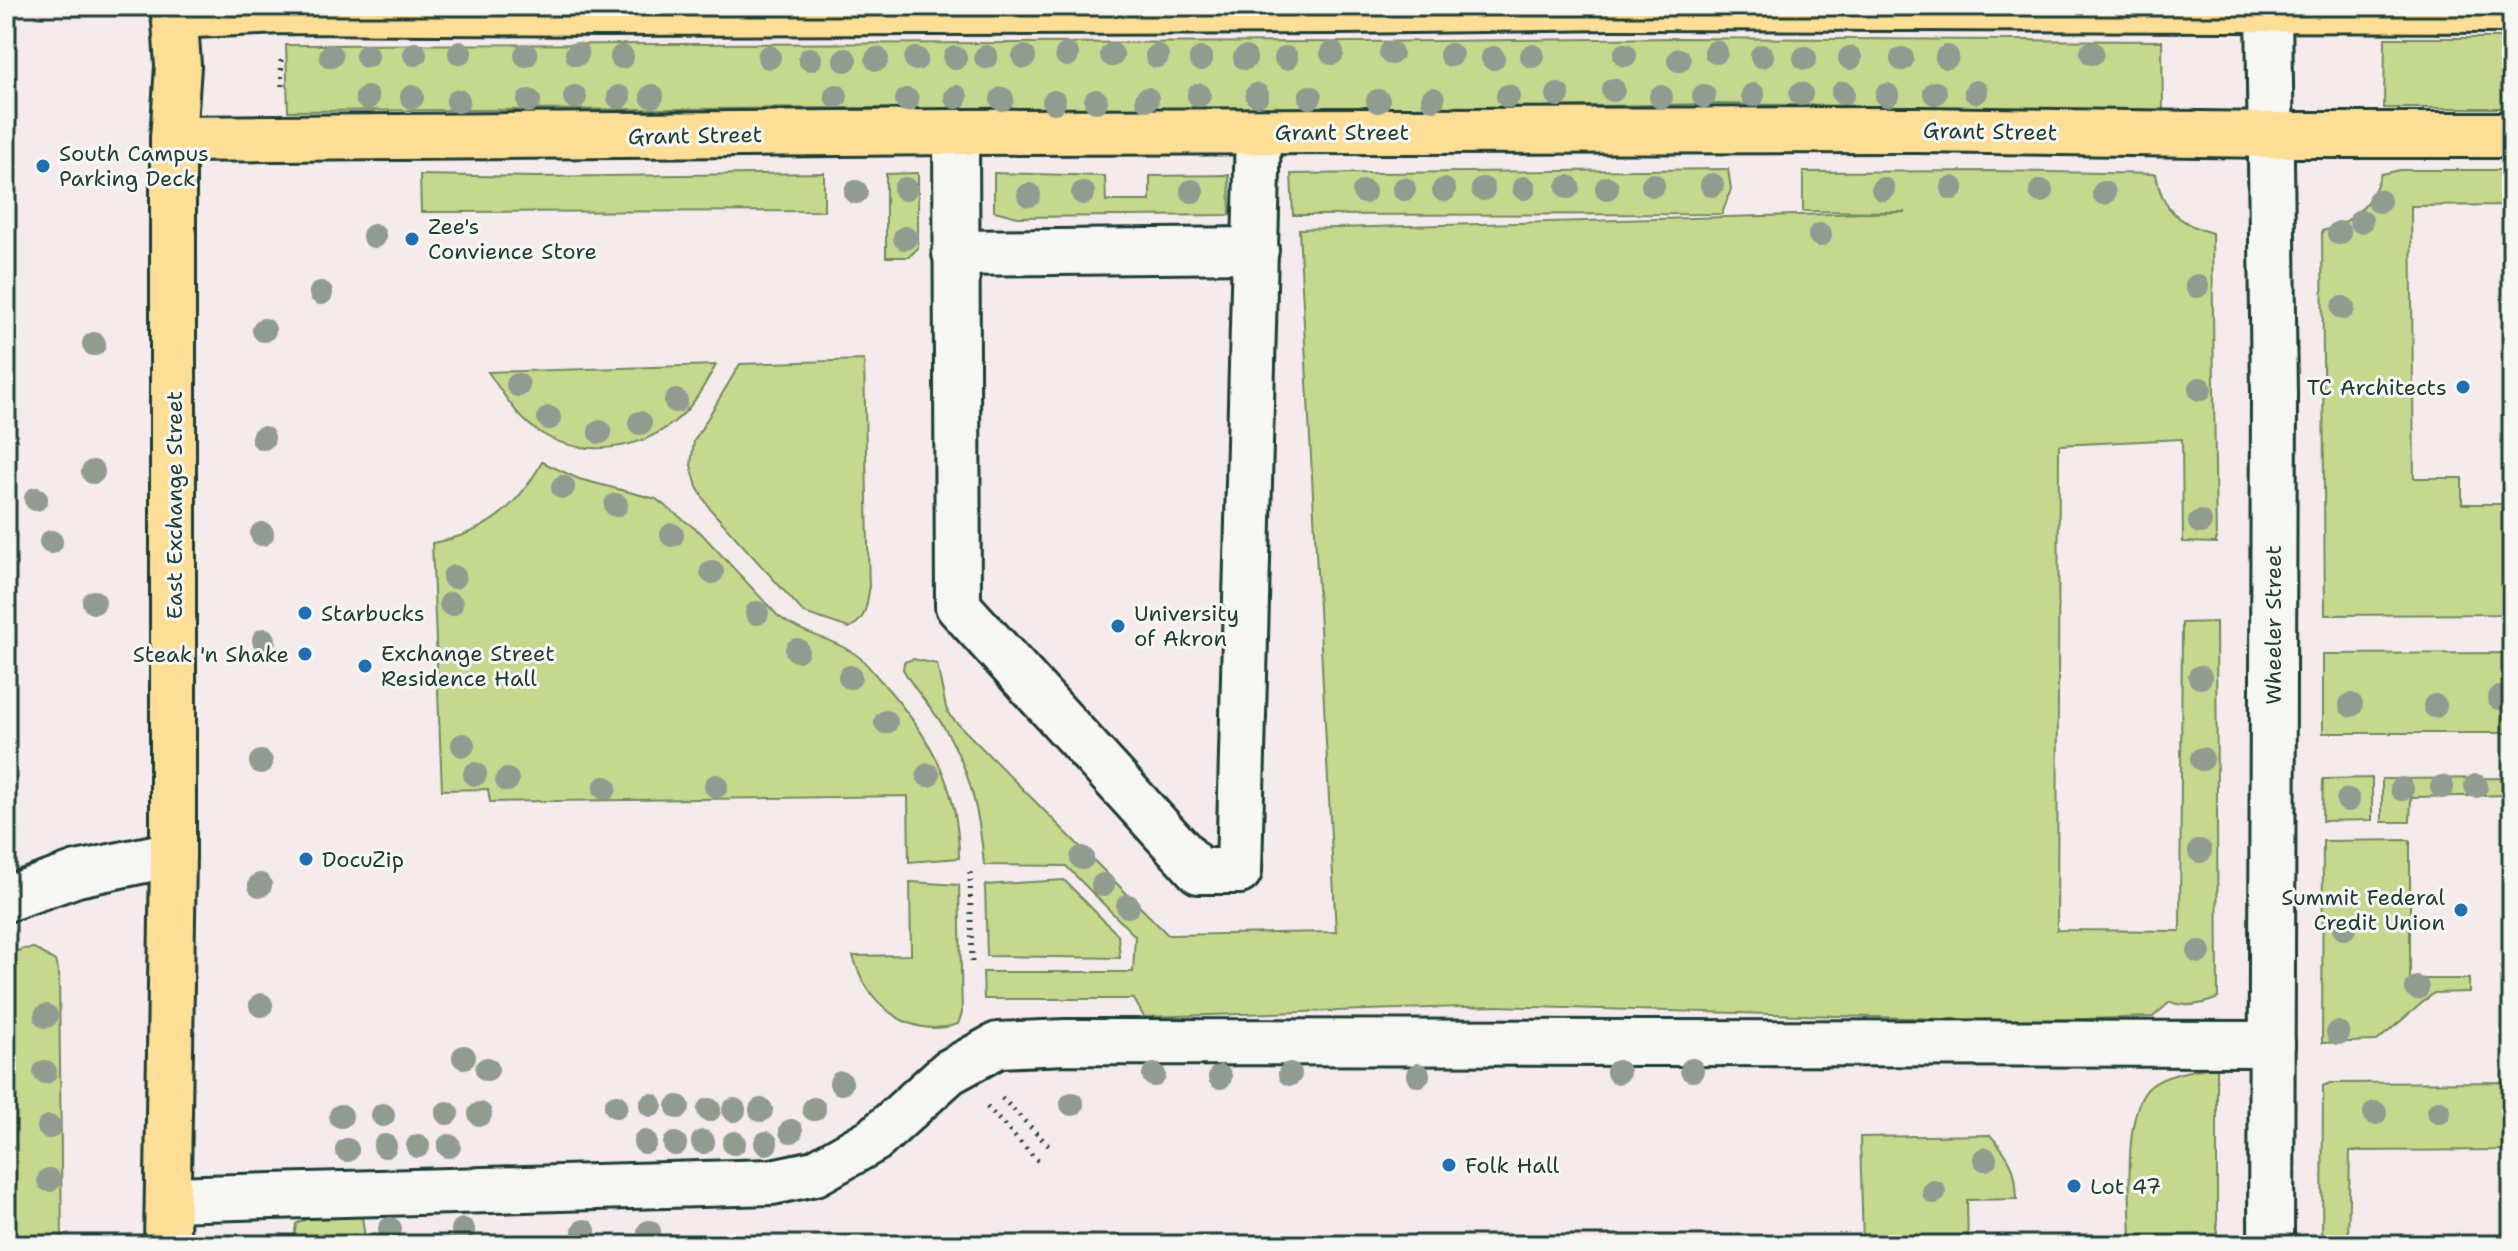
<svg xmlns="http://www.w3.org/2000/svg" width="2518" height="1251" font-family="'Shantell Sans',sans-serif">
	<rect width="100%" height="100%" fill="#f5eaec"/>
	<filter id="ink" filterUnits="userSpaceOnUse"><feTurbulence type="fractalNoise" baseFrequency=".0125" numOctaves="2"/><feDisplacementMap in="SourceGraphic" scale="16" xChannelSelector="R" yChannelSelector="G"/><feConvolveMatrix kernelMatrix="1 2 1 2 8 2 1 2 1" color-interpolation-filters="sRGB"/></filter>
	<g filter="url(#ink)">
		<!-- green -->
		<g fill="#c6d88d" stroke="#728a60" stroke-width="2">
			<path d="M 1677,38 L 2162,41 L 2163,110 L 1711,104 L 1492,108 L 1074,111 L 861,108 L 288,111 L 286,45 L 1363,42 Z"/>
			<path d="M 2385,38 L 2512,38 L 2512,108 L 2384,108 Z"/>
			<path d="M 1728,169 L 1731,189 L 1722,214 L 1293,215 L 1291,174 Z"/>
			<path d="M 2400,170 L 2512,170 L 2512,205 L 2411,206 L 2414,478 L 2462,478 L 2462,504 L 2512,504 L 2512,614 L 2325,615 L 2322,231 C 2352,224 2372,203 2381,174 Z"/>
			<path d="M 1995,171 L 2156,174 C 2161,208 2179,224 2212,233 L 2216,543 L 2183,542 L 2182,439 L 2059,445 L 2057,930 L 2180,931 L 2182,623 L 2216,622 L 2218,998 C 2202,1005 2186,1008 2170,1002 L 2153,1017 L 2012,1021 L 1496,1006 L 1144,1017 L 1134,999 L 984,999 L 983,972 L 1133,972 L 1135,936 L 1066,866 L 984,865 C 980,814 970,768 942,724 C 930,705 913,689 903,669 L 904,662 L 913,659 L 937,664 L 946,708 L 950,716 L 1168,935 L 1336,932 L 1299,229 L 1905,212 L 1803,211 L 1803,172 Z"/>
			<path d="M 824,173 L 824,211 L 421,212 L 420,175 L 535,177 Z"/>
			<path d="M 918,173 L 918,248 L 909,257 L 886,257 L 886,174 Z"/>
			<path d="M 994,173 L 1105,176 L 1106,201 L 1150,201 L 1150,176 L 1229,175 L 1230,215 L 1018,217 L 994,211 Z"/>
			<path d="M 864,360 L 869,591 C 866,608 866,620 849,628 L 804,613 L 710,509 L 697,487 L 691,465 L 694,441 L 740,364 Z"/>
			<path d="M 716,365 C 706,382 696,402 681,416 C 642,452 578,460 535,429 C 515,415 502,391 488,372 Z"/>
			<path d="M 542,462 L 579,479 L 656,499 L 701,533 L 778,616 C 803,635 832,638 855,654 C 865,660 873,673 881,681 C 929,735 959,784 959,858 L 909,862 L 908,796 L 490,802 L 488,789 L 442,790 L 432,543 C 485,534 517,508 542,462 Z"/>
			<path d="M 2512,653 L 2512,733 L 2323,733 L 2323,654 Z"/>
			<path d="M 2372,778 L 2372,820 L 2322,821 L 2323,779 Z"/>
			<path d="M 2512,778 L 2512,795 L 2411,797 L 2410,822 L 2382,822 L 2382,779 Z"/>
			<path d="M 2410,840 L 2410,979 L 2469,979 L 2469,992 L 2434,993 L 2377,1041 L 2322,1043 L 2323,841 Z"/>
			<path d="M 1064,880 L 1118,935 L 1120,958 L 987,956 L 985,885 Z"/>
			<path d="M 910,882 L 959,885 L 962,1013 L 958,1024 C 907,1040 867,1003 853,956 L 911,955 Z"/>
			<path d="M 34,948 L 55,961 L 59,975 L 62,1245 L 21,1245 L 6,1218 L 6,957 L 22,949 Z"/>
			<path d="M 2217,1066 L 2217,1245 L 2131,1245 C 2131,1209 2121,1109 2151,1086 C 2168,1073 2197,1070 2217,1066 Z"/>
			<path d="M 2512,1082 L 2512,1150 L 2350,1151 L 2348,1245 L 2322,1245 L 2323,1086 L 2330,1083 Z"/>
			<path d="M 1990,1135 C 2011,1158 2016,1168 2017,1199 L 1967,1200 L 1968,1245 L 1863,1245 L 1860,1137 Z"/>
			<path d="M 318,1213 L 362,1217 L 365,1237 L 711,1241 L 718,1245 L 293,1245 L 296,1224 Z"/>
		</g>
		<g fill="none" stroke-linecap="round" stroke-linejoin="round">
			<!-- minor casing -->
			<g stroke="#1f3d34" stroke-width="50">
				<g id="minor">
					<path d="M 2269,6 L 2274,393 L 2271,1245"/>
					<path d="M 956,132 L 958,606 L 1199,871 L 1239,871 L 1258,132"/>
					<path d="M 955,253 L 1256,250"/>
					<path d="M 6,899 L 77,874 L 173,854"/>
					<path d="M 168,1199 L 772,1182 L 815,1173 L 875,1139 L 949,1072 L 998,1045 L 1066,1042 L 2272,1044"/>
				</g>
			</g>
			<!-- major casing -->
			<g stroke="#1f3d34" stroke-width="50">
				<g id="major">
					<path d="M 174,16 L 280,11 L 602,13 L 1343,11 L 1610,7 L 2512,10"/>
					<path d="M 173,139 L 956,132 L 1916,130 L 2270,135 L 2512,135"/>
					<path d="M 167,1245 L 173,854 L 173,139 L 178,66 L 174,6"/>
				</g>
			</g>
			<!-- path -->
			<g stroke="#1f3d34" stroke-width="5" stroke-dasharray="2 6" stroke-linecap="butt">
				<path d="M 281,60 L 282,90"/>
				<path d="M 970,872 L 972,963"/>
				<path d="M 1002,1098 L 1052,1149"/>
				<path d="M 987,1107 L 1039,1162"/>
			</g>
			<!-- minor -->
			<use href="#minor" stroke="#f6f6f2" stroke-width="44"/>
			<!-- major -->
			<use href="#major" stroke="#fdde96" stroke-width="44"/>
		</g>
		<!-- trees -->
		<g fill="#919c91">
			<circle cx="1716" cy="52" r="12"/>
			<circle cx="460" cy="53" r="12"/>
			<circle cx="1332" cy="53" r="12"/>
			<circle cx="1391" cy="53" r="12"/>
			<circle cx="2092" cy="53" r="12"/>
			<circle cx="415" cy="54" r="12"/>
			<circle cx="577" cy="54" r="12"/>
			<circle cx="526" cy="55" r="12"/>
			<circle cx="1067" cy="55" r="12"/>
			<circle cx="1112" cy="55" r="12"/>
			<circle cx="1451" cy="55" r="12"/>
			<circle cx="1625" cy="55" r="12"/>
			<circle cx="331" cy="56" r="12"/>
			<circle cx="367" cy="56" r="12"/>
			<circle cx="1157" cy="56" r="12"/>
			<circle cx="1532" cy="56" r="12"/>
			<circle cx="1762" cy="56" r="12"/>
			<circle cx="622" cy="57" r="12"/>
			<circle cx="769" cy="57" r="12"/>
			<circle cx="986" cy="57" r="12"/>
			<circle cx="1024" cy="57" r="12"/>
			<circle cx="1947" cy="57" r="12"/>
			<circle cx="955" cy="58" r="12"/>
			<circle cx="1245" cy="58" r="12"/>
			<circle cx="1286" cy="58" r="12"/>
			<circle cx="1493" cy="58" r="12"/>
			<circle cx="1805" cy="58" r="12"/>
			<circle cx="1850" cy="58" r="12"/>
			<circle cx="810" cy="59" r="12"/>
			<circle cx="877" cy="59" r="12"/>
			<circle cx="916" cy="59" r="12"/>
			<circle cx="1201" cy="59" r="12"/>
			<circle cx="1902" cy="59" r="12"/>
			<circle cx="845" cy="60" r="12"/>
			<circle cx="1679" cy="60" r="12"/>
			<circle cx="1613" cy="90" r="12"/>
			<circle cx="1976" cy="92" r="12"/>
			<circle cx="1843" cy="93" r="12"/>
			<circle cx="1935" cy="93" r="12"/>
			<circle cx="1801" cy="94" r="12"/>
			<circle cx="1199" cy="95" r="12"/>
			<circle cx="1257" cy="95" r="12"/>
			<circle cx="1558" cy="95" r="12"/>
			<circle cx="1753" cy="95" r="12"/>
			<circle cx="1887" cy="95" r="12"/>
			<circle cx="652" cy="96" r="12"/>
			<circle cx="836" cy="96" r="12"/>
			<circle cx="1508" cy="96" r="12"/>
			<circle cx="1704" cy="96" r="12"/>
			<circle cx="412" cy="97" r="12"/>
			<circle cx="575" cy="97" r="12"/>
			<circle cx="619" cy="97" r="12"/>
			<circle cx="956" cy="97" r="12"/>
			<circle cx="1310" cy="97" r="12"/>
			<circle cx="1661" cy="97" r="12"/>
			<circle cx="367" cy="98" r="12"/>
			<circle cx="1002" cy="99" r="12"/>
			<circle cx="1147" cy="99" r="12"/>
			<circle cx="1433" cy="99" r="12"/>
			<circle cx="907" cy="100" r="12"/>
			<circle cx="458" cy="101" r="12"/>
			<circle cx="529" cy="101" r="12"/>
			<circle cx="1096" cy="101" r="12"/>
			<circle cx="1378" cy="101" r="12"/>
			<circle cx="1054" cy="102" r="12"/>
			<circle cx="1653" cy="185" r="12"/>
			<circle cx="1712" cy="185" r="12"/>
			<circle cx="1568" cy="187" r="12"/>
			<circle cx="1524" cy="188" r="12"/>
			<circle cx="1607" cy="188" r="12"/>
			<circle cx="1952" cy="188" r="12"/>
			<circle cx="905" cy="189" r="12"/>
			<circle cx="1404" cy="189" r="12"/>
			<circle cx="1483" cy="189" r="12"/>
			<circle cx="1883" cy="189" r="12"/>
			<circle cx="1444" cy="190" r="12"/>
			<circle cx="1192" cy="191" r="12"/>
			<circle cx="2041" cy="191" r="12"/>
			<circle cx="856" cy="192" r="12"/>
			<circle cx="1364" cy="192" r="12"/>
			<circle cx="1083" cy="193" r="12"/>
			<circle cx="2104" cy="193" r="12"/>
			<circle cx="1029" cy="195" r="12"/>
			<circle cx="2379" cy="201" r="12"/>
			<circle cx="2361" cy="221" r="12"/>
			<circle cx="2339" cy="233" r="12"/>
			<circle cx="1820" cy="235" r="12"/>
			<circle cx="374" cy="236" r="12"/>
			<circle cx="905" cy="238" r="12"/>
			<circle cx="2197" cy="286" r="12"/>
			<circle cx="321" cy="293" r="12"/>
			<circle cx="2343" cy="308" r="12"/>
			<circle cx="264" cy="330" r="12"/>
			<circle cx="94" cy="344" r="12"/>
			<circle cx="518" cy="385" r="12"/>
			<circle cx="2200" cy="389" r="12"/>
			<circle cx="676" cy="401" r="12"/>
			<circle cx="549" cy="418" r="12"/>
			<circle cx="640" cy="423" r="12"/>
			<circle cx="600" cy="432" r="12"/>
			<circle cx="263" cy="438" r="12"/>
			<circle cx="93" cy="472" r="12"/>
			<circle cx="563" cy="487" r="12"/>
			<circle cx="36" cy="499" r="12"/>
			<circle cx="616" cy="505" r="12"/>
			<circle cx="2200" cy="522" r="12"/>
			<circle cx="262" cy="534" r="12"/>
			<circle cx="672" cy="535" r="12"/>
			<circle cx="51" cy="542" r="12"/>
			<circle cx="712" cy="572" r="12"/>
			<circle cx="454" cy="577" r="12"/>
			<circle cx="94" cy="602" r="12"/>
			<circle cx="451" cy="604" r="12"/>
			<circle cx="757" cy="613" r="12"/>
			<circle cx="264" cy="640" r="12"/>
			<circle cx="797" cy="650" r="12"/>
			<circle cx="850" cy="677" r="12"/>
			<circle cx="2200" cy="677" r="12"/>
			<circle cx="2499" cy="698" r="12"/>
			<circle cx="2351" cy="705" r="12"/>
			<circle cx="2435" cy="706" r="12"/>
			<circle cx="886" cy="722" r="12"/>
			<circle cx="463" cy="745" r="12"/>
			<circle cx="2202" cy="759" r="12"/>
			<circle cx="261" cy="762" r="12"/>
			<circle cx="475" cy="774" r="12"/>
			<circle cx="928" cy="775" r="12"/>
			<circle cx="507" cy="780" r="12"/>
			<circle cx="716" cy="786" r="12"/>
			<circle cx="2476" cy="786" r="12"/>
			<circle cx="2442" cy="787" r="12"/>
			<circle cx="605" cy="788" r="12"/>
			<circle cx="2402" cy="789" r="12"/>
			<circle cx="2348" cy="800" r="12"/>
			<circle cx="2200" cy="851" r="12"/>
			<circle cx="1082" cy="858" r="12"/>
			<circle cx="260" cy="885" r="12"/>
			<circle cx="1103" cy="885" r="12"/>
			<circle cx="1128" cy="906" r="12"/>
			<circle cx="2344" cy="928" r="12"/>
			<circle cx="2199" cy="952" r="12"/>
			<circle cx="2417" cy="988" r="12"/>
			<circle cx="261" cy="1005" r="12"/>
			<circle cx="46" cy="1016" r="12"/>
			<circle cx="2338" cy="1033" r="12"/>
			<circle cx="464" cy="1057" r="12"/>
			<circle cx="487" cy="1069" r="12"/>
			<circle cx="1692" cy="1070" r="12"/>
			<circle cx="45" cy="1072" r="12"/>
			<circle cx="1618" cy="1072" r="12"/>
			<circle cx="1290" cy="1074" r="12"/>
			<circle cx="1154" cy="1075" r="12"/>
			<circle cx="1418" cy="1075" r="12"/>
			<circle cx="1220" cy="1077" r="12"/>
			<circle cx="841" cy="1083" r="12"/>
			<circle cx="1072" cy="1104" r="12"/>
			<circle cx="651" cy="1105" r="12"/>
			<circle cx="616" cy="1106" r="12"/>
			<circle cx="678" cy="1107" r="12"/>
			<circle cx="814" cy="1109" r="12"/>
			<circle cx="709" cy="1110" r="12"/>
			<circle cx="734" cy="1110" r="12"/>
			<circle cx="761" cy="1110" r="12"/>
			<circle cx="2439" cy="1112" r="12"/>
			<circle cx="447" cy="1113" r="12"/>
			<circle cx="2375" cy="1113" r="12"/>
			<circle cx="480" cy="1114" r="12"/>
			<circle cx="383" cy="1115" r="12"/>
			<circle cx="341" cy="1116" r="12"/>
			<circle cx="49" cy="1127" r="12"/>
			<circle cx="791" cy="1131" r="12"/>
			<circle cx="645" cy="1142" r="12"/>
			<circle cx="703" cy="1142" r="12"/>
			<circle cx="734" cy="1143" r="12"/>
			<circle cx="766" cy="1143" r="12"/>
			<circle cx="675" cy="1144" r="12"/>
			<circle cx="385" cy="1146" r="12"/>
			<circle cx="418" cy="1146" r="12"/>
			<circle cx="449" cy="1146" r="12"/>
			<circle cx="347" cy="1150" r="12"/>
			<circle cx="1985" cy="1159" r="12"/>
			<circle cx="49" cy="1180" r="12"/>
			<circle cx="1934" cy="1192" r="12"/>
			<circle cx="390" cy="1229" r="12"/>
			<circle cx="463" cy="1230" r="12"/>
			<circle cx="584" cy="1231" r="12"/>
			<circle cx="649" cy="1232" r="12"/>
		</g>
	</g>
	<!-- markers -->
	<g fill="#1f6fb2" stroke="#f6f6f2" stroke-width="3">
		<circle cx="43" cy="166" r="8"/>
		<circle cx="412" cy="239" r="8"/>
		<circle cx="2463" cy="387" r="8"/>
		<circle cx="305" cy="613" r="8"/>
		<circle cx="1118" cy="626" r="8"/>
		<circle cx="305" cy="654" r="8"/>
		<circle cx="365" cy="666" r="8"/>
		<circle cx="306" cy="859" r="8"/>
		<circle cx="2461" cy="910" r="8"/>
		<circle cx="1449" cy="1165" r="8"/>
		<circle cx="2074" cy="1186" r="8"/>
	</g>
	<g text-anchor="middle" stroke-width="6" stroke-linejoin="round" paint-order="stroke">
		<!-- street labels -->
		<g font-size="22" fill="#1f3d34" stroke="#f6f6f2">
			<text transform="translate(1990 131) rotate(1)" y="8">Grant Street</text>
			<text x="1342" y="140">Grant Street</text>
			<text transform="translate(695 135) rotate(-1)" y="8">Grant Street</text>
			<text transform="translate(174 505) rotate(-90)" y="8">East Exchange Street</text>
			<text transform="translate(2273 625) rotate(-90)" y="8">Wheeler Street</text>
		</g>
		<!-- poi labels -->
		<g font-size="22" fill="#1f3d34" stroke="#f6f6f2" text-anchor="start">
			<text x="59" y="161">South Campus<tspan x="59" dy="25">Parking Deck</tspan></text>
			<text x="428" y="234">Zee's<tspan x="428" dy="25">Convience Store</tspan></text>
			<text x="2447" y="395" text-anchor="end">TC Architects</text>
			<text x="321" y="621">Starbucks</text>
			<text x="1134" y="621">University<tspan x="1134" dy="25">of Akron</tspan></text>
			<text x="381" y="661">Exchange Street<tspan x="381" dy="25">Residence Hall</tspan></text>
			<text x="289" y="662" text-anchor="end">Steak 'n Shake</text>
			<text x="322" y="867">DocuZip</text>
			<text x="2445" y="905" text-anchor="end">Summit Federal<tspan x="2445" dy="25">Credit Union</tspan></text>
			<text x="1465" y="1173">Folk Hall</text>
			<text x="2090" y="1194">Lot 47</text>
		</g>
	</g>
	<!-- margin -->
	<rect width="2518" height="1251" fill="none" stroke="#f6f6f2" stroke-width="32"/>
	<rect x="16" y="16" width="2486" height="1219" fill="none" stroke="#1f3d34" stroke-width="3" filter="url(#ink)"/>
</svg>
